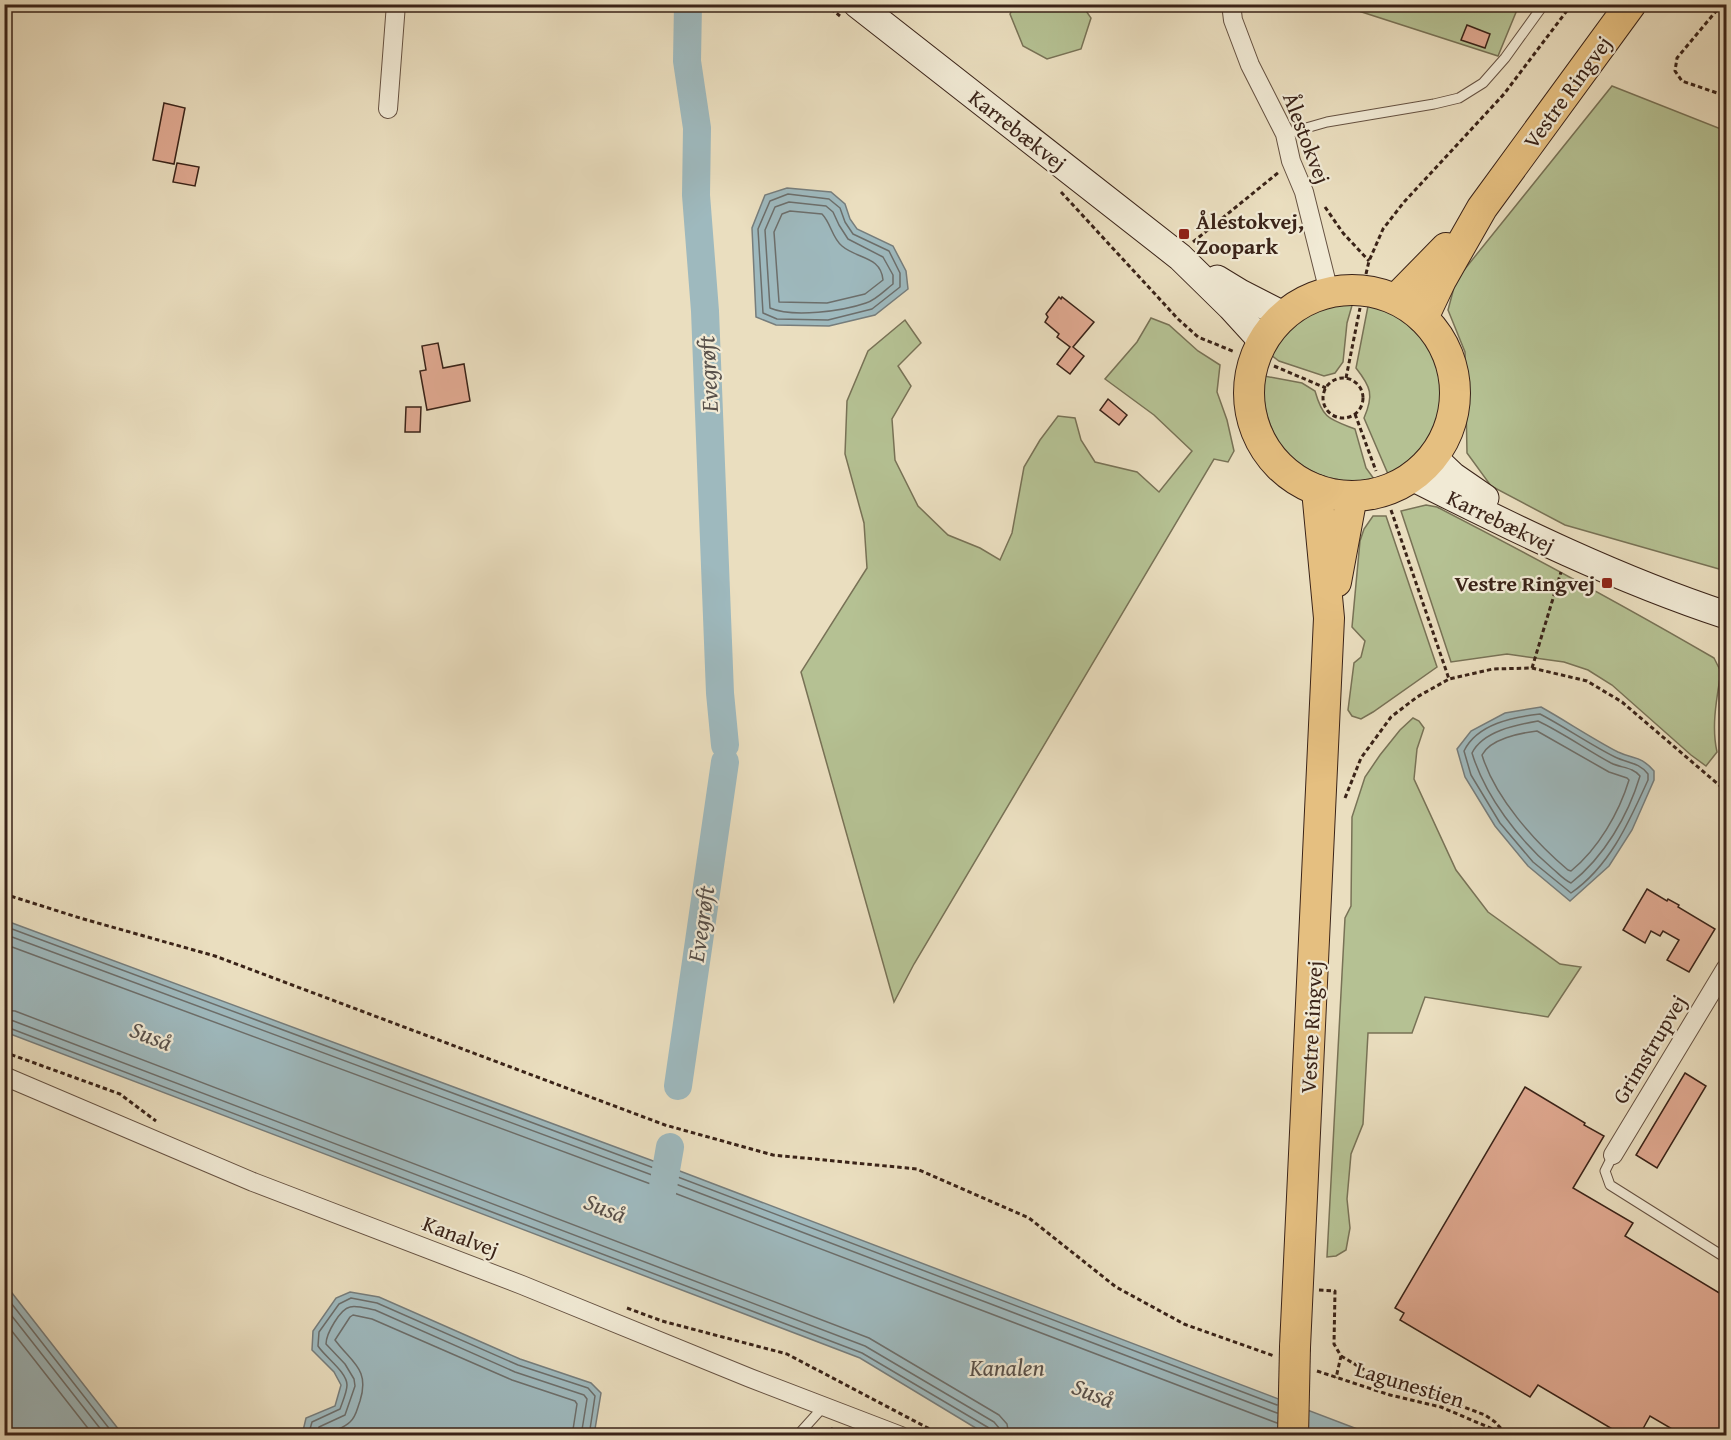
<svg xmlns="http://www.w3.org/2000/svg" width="1731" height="1440" font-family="'Gentium Book Plus',serif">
	<rect width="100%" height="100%" fill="#eadebf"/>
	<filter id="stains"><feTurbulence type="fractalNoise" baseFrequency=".00333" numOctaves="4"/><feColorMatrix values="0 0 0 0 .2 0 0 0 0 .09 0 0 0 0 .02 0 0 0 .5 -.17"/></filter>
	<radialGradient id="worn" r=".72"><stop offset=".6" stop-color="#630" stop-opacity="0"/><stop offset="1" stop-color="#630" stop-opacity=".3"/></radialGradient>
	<!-- green -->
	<g fill="#b5c193" stroke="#787256" stroke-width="1.5">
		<path d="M 1082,5 L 1091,18 L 1081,49 L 1047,59 L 1023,46 L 1010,14 L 1015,5 Z"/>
		<path d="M 1340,5 L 1519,5 L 1498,56 Z"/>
		<path d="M 1612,86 L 1726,131 L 1726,571 L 1565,525 L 1491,486 L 1467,453 L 1465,352 L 1448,310 L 1456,280 Z"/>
		<path d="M 1344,302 L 1353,302 L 1347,323 L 1343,362 L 1335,373 L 1324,376 L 1279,361 L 1271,355 C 1286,324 1311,308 1344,302 Z"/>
		<path d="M 1373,304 C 1458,331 1467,432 1388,474 L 1364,418 C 1374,395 1371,387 1356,368 L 1368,306 Z"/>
		<path d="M 1151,318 L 1169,325 L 1198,351 L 1220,365 L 1217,392 L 1227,420 L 1234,451 L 1228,462 L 1214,459 L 914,964 L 894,1002 L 801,672 L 867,568 L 864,523 L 845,454 L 847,401 L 868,351 L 905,320 L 921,343 L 898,366 L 911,386 L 892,419 L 895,460 L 918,506 L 948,535 L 980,548 L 1000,560 L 1012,533 L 1024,467 L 1040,440 L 1058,416 L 1075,418 L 1081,440 L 1095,462 L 1137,472 L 1159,492 L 1192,451 L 1154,415 L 1105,379 L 1137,342 Z"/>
		<path d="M 1264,376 L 1302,383 L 1315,391 C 1323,419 1329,419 1355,429 L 1366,468 L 1374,479 C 1306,490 1258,444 1264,376 Z"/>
		<path d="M 1426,505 L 1437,507 C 1530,555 1623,605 1714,658 L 1721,672 C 1717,697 1711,726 1717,752 L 1706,766 L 1691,755 L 1612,685 L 1588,670 L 1564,662 L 1507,654 L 1451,662 L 1401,511 Z"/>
		<path d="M 1373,516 L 1386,516 L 1437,667 L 1373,712 L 1361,719 L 1352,716 L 1348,710 L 1354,663 L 1361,657 L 1365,641 L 1352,627 L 1360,541 L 1364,529 Z"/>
		<path d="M 1413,718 L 1419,721 L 1424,728 L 1417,749 L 1414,779 L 1456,870 L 1488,912 L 1560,964 L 1581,967 L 1548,1017 L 1425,997 L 1412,1033 L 1368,1033 L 1363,1124 L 1351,1154 L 1347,1199 L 1350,1228 L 1346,1250 L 1336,1256 L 1327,1257 L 1345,918 L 1351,906 L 1352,817 L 1365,777 L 1380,755 L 1400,730 Z"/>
	</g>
	<!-- water -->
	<g fill="#9eb9be" stroke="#767d7c" stroke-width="1.5">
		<path d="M 787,188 L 831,192 L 845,204 L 850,219 L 857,229 L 893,246 L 906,271 L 908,289 L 875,315 L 829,326 L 776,325 L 756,317 L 752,228 L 765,195 Z"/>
		<path d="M 1541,707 C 1566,721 1593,739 1618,752 C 1635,760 1640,755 1654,771 L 1654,780 L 1632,830 L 1609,866 L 1570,901 L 1528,866 L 1495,826 L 1465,777 L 1457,749 L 1471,731 L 1505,713 Z"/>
		<path d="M 4,920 L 664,1165 L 1373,1435 L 993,1435 L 979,1430 L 860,1358 L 5,1032 Z"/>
		<path d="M 5,1284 L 123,1435 L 5,1435 Z"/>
		<path d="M 350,1292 L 379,1297 L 520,1359 L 591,1383 L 601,1393 L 594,1435 L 302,1435 L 306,1418 L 335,1406 L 341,1385 L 334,1372 L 312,1350 L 313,1331 L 336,1298 Z"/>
	</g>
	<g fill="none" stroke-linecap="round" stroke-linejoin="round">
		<!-- shore -->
		<g stroke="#6c6e6b" stroke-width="1.5">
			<path d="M 788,194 L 829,199 L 840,208 L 845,222 L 853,234 L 889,251 L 900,273 L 900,287 L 872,309 L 828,320 L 777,319 L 763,313 L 758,229 L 770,201 Z"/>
			<path d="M 789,202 L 826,206 L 833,212 L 839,225 L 848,239 L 883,257 L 893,275 L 893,284 C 885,290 876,300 866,303 C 843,311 793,318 770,308 L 765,230 L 775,207 Z"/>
			<path d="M 790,211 L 822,214 C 831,223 832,238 842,246 C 857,259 881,256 883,280 L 865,294 L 827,303 L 779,302 L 774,232 L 782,214 Z"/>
			<path d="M 1540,714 C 1565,727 1589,744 1615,757 C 1627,763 1639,762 1648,774 L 1648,780 C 1629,822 1610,866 1571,893 L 1533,862 L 1500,823 L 1471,775 L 1464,751 C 1477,724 1513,717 1540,714 Z"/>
			<path d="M 1538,721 C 1563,733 1587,750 1611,763 C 1621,768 1633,767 1640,776 C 1628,816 1604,857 1571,883 C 1564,880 1559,874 1553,869 C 1519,840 1485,796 1472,753 C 1483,731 1516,725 1538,721 Z"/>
			<path d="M 1537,731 L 1609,772 L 1627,778 L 1629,780 C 1619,813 1598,849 1571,871 L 1568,870 C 1535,842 1495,798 1482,755 C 1490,739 1520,733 1537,731 Z"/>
			<path d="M 4,926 L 662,1171 L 1277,1405"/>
			<path d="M 4,934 L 660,1178 L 1277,1413"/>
			<path d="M 4,944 L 656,1186 L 1277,1423"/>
			<path d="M 4,1010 L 15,1011 L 869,1338 L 999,1415 L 1007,1424 L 1009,1436"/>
			<path d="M 4,1019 L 11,1020 L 865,1346 L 994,1422 L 999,1428 L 1000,1436"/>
			<path d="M 4,1026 L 862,1353 L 989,1428 L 992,1431 L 993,1436"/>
			<path d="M 4,1294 L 115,1436"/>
			<path d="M 4,1306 L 106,1436"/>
			<path d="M 4,1321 L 94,1436"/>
			<path d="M 308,1436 L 312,1422 L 340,1409 C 342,1403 347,1392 347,1385 C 347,1372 325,1357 318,1346 L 319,1332 L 339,1304 L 351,1298 L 377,1303 L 518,1365 L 588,1388 L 595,1396 L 589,1436"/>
			<path d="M 316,1436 L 319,1427 L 345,1415 L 355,1386 L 354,1379 L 345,1364 L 326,1344 C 326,1334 340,1309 350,1307 C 357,1305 368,1309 375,1310 L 515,1372 L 584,1395 L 587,1399 L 581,1436"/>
			<path d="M 325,1436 C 332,1430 343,1429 350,1422 C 356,1417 357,1409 360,1401 C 370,1369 352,1363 335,1340 L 350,1317 L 353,1315 L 372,1319 L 512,1380 L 575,1401 L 577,1404 L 572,1436"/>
		</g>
		<!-- river -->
		<g stroke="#9eb9be" stroke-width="28">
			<path d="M 688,4 L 687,61 L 697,128 L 696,195 L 705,311 L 720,693 L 725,745"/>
			<path d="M 678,1086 L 725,762"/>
			<path d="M 660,1204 L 670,1147"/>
		</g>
	</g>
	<!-- building -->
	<g fill="#e0a991" stroke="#3a2318" stroke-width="1.5">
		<path d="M 1467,25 L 1490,34 L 1485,48 L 1461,40 Z"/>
		<path d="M 164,103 L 185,108 L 174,164 L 153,160 Z"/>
		<path d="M 177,163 L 199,167 L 195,186 L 173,182 Z"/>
		<path d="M 1059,297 L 1061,299 L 1062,297 L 1094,322 L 1073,347 L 1084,356 L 1070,374 L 1057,364 L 1070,347 L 1057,337 L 1059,334 L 1045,322 L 1048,317 L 1046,314 Z"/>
		<path d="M 438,343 L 443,368 L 464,364 L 470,401 L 427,410 L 420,371 L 426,370 L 422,346 Z"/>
		<path d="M 1108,399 L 1127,415 L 1119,425 L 1100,410 Z"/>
		<path d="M 406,407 L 421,407 L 420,432 L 405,432 Z"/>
		<path d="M 1647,889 L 1667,901 L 1668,899 L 1679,905 L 1678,907 L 1715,929 L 1689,972 L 1667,960 L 1679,940 L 1663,931 L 1660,936 L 1651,931 L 1645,943 L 1623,930 Z"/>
		<path d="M 1685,1073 L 1706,1086 L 1657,1168 L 1636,1155 Z"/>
		<path d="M 1525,1087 L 1585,1123 L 1584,1125 L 1604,1136 L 1573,1188 L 1633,1223 L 1625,1236 L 1726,1297 L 1726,1417 L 1715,1436 L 1684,1436 L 1650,1416 L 1639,1436 L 1624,1436 L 1538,1385 L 1530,1397 L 1400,1320 L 1404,1313 L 1395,1308 Z"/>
	</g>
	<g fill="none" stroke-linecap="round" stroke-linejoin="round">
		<!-- lane casing -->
		<g stroke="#665242" stroke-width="11">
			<g id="lane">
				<path d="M 1505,4 L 1511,6 L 1511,4"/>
				<path d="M 1285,134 L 1327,122 L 1434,104 L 1459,98 L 1483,83 L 1505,58 L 1544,4"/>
				<path d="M 1613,1155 L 1605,1171 L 1610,1185 L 1726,1258"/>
				<path d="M 797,1436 L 825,1405"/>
			</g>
		</g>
		<!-- street casing -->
		<g stroke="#665242" stroke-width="20">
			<g id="street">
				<path d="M 1231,4 L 1233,20 L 1250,65 L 1285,134 L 1291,161 L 1304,192 L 1329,292"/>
				<path d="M 388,109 L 396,4"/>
				<path d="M 4,1076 L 253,1182 L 522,1285 L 750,1378 L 901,1436"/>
				<path d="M 1613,1155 L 1726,968"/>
			</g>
		</g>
		<!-- secondary casing -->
		<g stroke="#3a2318" stroke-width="29">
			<g id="secondary">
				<path d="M 857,4 L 1180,257 L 1231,307 L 1262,341"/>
				<path d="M 1217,279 L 1240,293 L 1283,315"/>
				<path d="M 1433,457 L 1453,476 L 1485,498"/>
				<path d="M 1412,477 C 1515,529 1617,579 1726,615"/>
			</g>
		</g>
		<!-- primary casing -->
		<g stroke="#3a2318" stroke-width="32">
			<g id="primary">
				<circle cx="1352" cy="393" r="103"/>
				<path d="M 1396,299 L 1446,248"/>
				<path d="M 1423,318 L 1441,280 L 1482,208 L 1631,4"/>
				<path d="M 1336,582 L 1352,496"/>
				<path d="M 1295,1347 L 1329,618 L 1317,490"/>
			</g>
		</g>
		<!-- path -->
		<g stroke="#3a2318" stroke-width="3" stroke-dasharray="4.5 3" stroke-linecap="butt">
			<path d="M 825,4 L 840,16"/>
			<path d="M 1722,4 L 1677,58 L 1675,71 L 1682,81 L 1726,96"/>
			<path d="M 1061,192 L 1178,319 L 1198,337 L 1235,352"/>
			<path d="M 1325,207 L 1343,233 L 1369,261"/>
			<path d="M 1193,242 L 1279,172"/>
			<path d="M 1366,274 L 1369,261 L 1383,229 L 1404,202 L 1504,94 L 1572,4"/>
			<path d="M 1274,366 L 1326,388"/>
			<path d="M 1346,378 L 1360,308"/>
			<circle cx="1343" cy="398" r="20"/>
			<path d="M 1355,414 L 1376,471"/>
			<path d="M 1391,510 L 1449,679 L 1493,669 L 1532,668 L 1587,681 L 1622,702 L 1726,791"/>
			<path d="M 1532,668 L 1561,572"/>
			<path d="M 1345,798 L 1361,758 L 1391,717 L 1417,697 L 1449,679"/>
			<path d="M 4,894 L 80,918 L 215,956 L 665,1125 L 773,1155 L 917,1169 L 1029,1218 L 1116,1287 L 1184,1324 L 1274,1356"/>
			<path d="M 4,1052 L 120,1094 L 156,1121"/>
			<path d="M 421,1227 L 440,1232 L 454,1239"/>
			<path d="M 1319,1290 L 1335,1291 L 1334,1344 L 1341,1356 L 1336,1378"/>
			<path d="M 627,1308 L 662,1321 L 787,1354 L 943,1436"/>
			<path d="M 1341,1356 L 1373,1375 L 1432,1395 L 1485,1415 L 1495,1422 L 1506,1434"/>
			<path d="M 1317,1371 L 1390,1395 L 1441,1407 L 1509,1436"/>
			<path d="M 824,1436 L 833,1428"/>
		</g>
		<!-- lane -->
		<use href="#lane" stroke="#f1ead5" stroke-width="9"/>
		<!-- street -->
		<use href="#street" stroke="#f1ead5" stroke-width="18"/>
		<!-- secondary -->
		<use href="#secondary" stroke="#f1ead5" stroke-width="27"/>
		<!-- primary -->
		<use href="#primary" stroke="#e5bf80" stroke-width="30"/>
		<!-- primary-bridge casing -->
		<g stroke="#3a2318" stroke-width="32" stroke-linecap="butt">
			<path id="primary-bridge" d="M 1293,1436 L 1295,1347"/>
		</g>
		<!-- primary-bridge -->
		<use href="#primary-bridge" stroke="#e5bf80" stroke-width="30"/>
	</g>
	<!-- markers -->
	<g fill="#8f2418" stroke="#f1ead5" stroke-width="2">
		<rect x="1178" y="228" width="12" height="12" rx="3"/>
		<rect x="1601" y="577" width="12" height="12" rx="3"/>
	</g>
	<g text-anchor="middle" stroke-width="4.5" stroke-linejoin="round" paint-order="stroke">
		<!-- street labels -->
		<g font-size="22" fill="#3a2318" stroke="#f1ead5">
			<text transform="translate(1567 92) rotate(-54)" y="8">Vestre Ringvej</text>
			<text transform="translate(1018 130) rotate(38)" y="8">Karrebækvej</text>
			<text transform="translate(1307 138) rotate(69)" y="8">Ålestokvej</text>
			<text transform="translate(1501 521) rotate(26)" y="8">Karrebækvej</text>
			<text transform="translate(1311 1027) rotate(-87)" y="8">Vestre Ringvej</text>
			<text transform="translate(1649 1049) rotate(-59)" y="8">Grimstrupvej</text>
			<text transform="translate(461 1236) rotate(21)" y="8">Kanalvej</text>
			<text transform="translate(1410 1384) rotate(17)" y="8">Lagunestien</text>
		</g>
		<!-- poi labels -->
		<g font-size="22" font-weight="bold" fill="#3a2318" stroke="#f1ead5" text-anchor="start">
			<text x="1196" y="229">Ålestokvej,<tspan x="1196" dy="25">Zoopark</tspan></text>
			<text x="1595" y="591" text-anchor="end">Vestre Ringvej</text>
		</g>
		<!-- water labels -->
		<g font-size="24" font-style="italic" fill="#58504a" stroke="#f1ead5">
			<text transform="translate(708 374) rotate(-93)" y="8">Evegrøft</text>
			<text transform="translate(701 924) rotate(-82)" y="8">Evegrøft</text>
			<text transform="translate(151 1036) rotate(21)" y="8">Suså</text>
			<text transform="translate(605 1208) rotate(21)" y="8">Suså</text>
			<text x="1007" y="1376">Kanalen</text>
			<text transform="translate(1093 1393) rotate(21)" y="8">Suså</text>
		</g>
	</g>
	<!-- margin -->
	<rect width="1731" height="1440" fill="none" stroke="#eadebf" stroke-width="24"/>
	<rect x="6" y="6" width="1719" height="1428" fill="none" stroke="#3a2318" stroke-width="3"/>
	<rect x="12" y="12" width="1707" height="1416" fill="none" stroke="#3a2318" stroke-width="1.5"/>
	<rect width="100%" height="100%" filter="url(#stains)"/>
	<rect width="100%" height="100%" fill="url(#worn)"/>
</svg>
